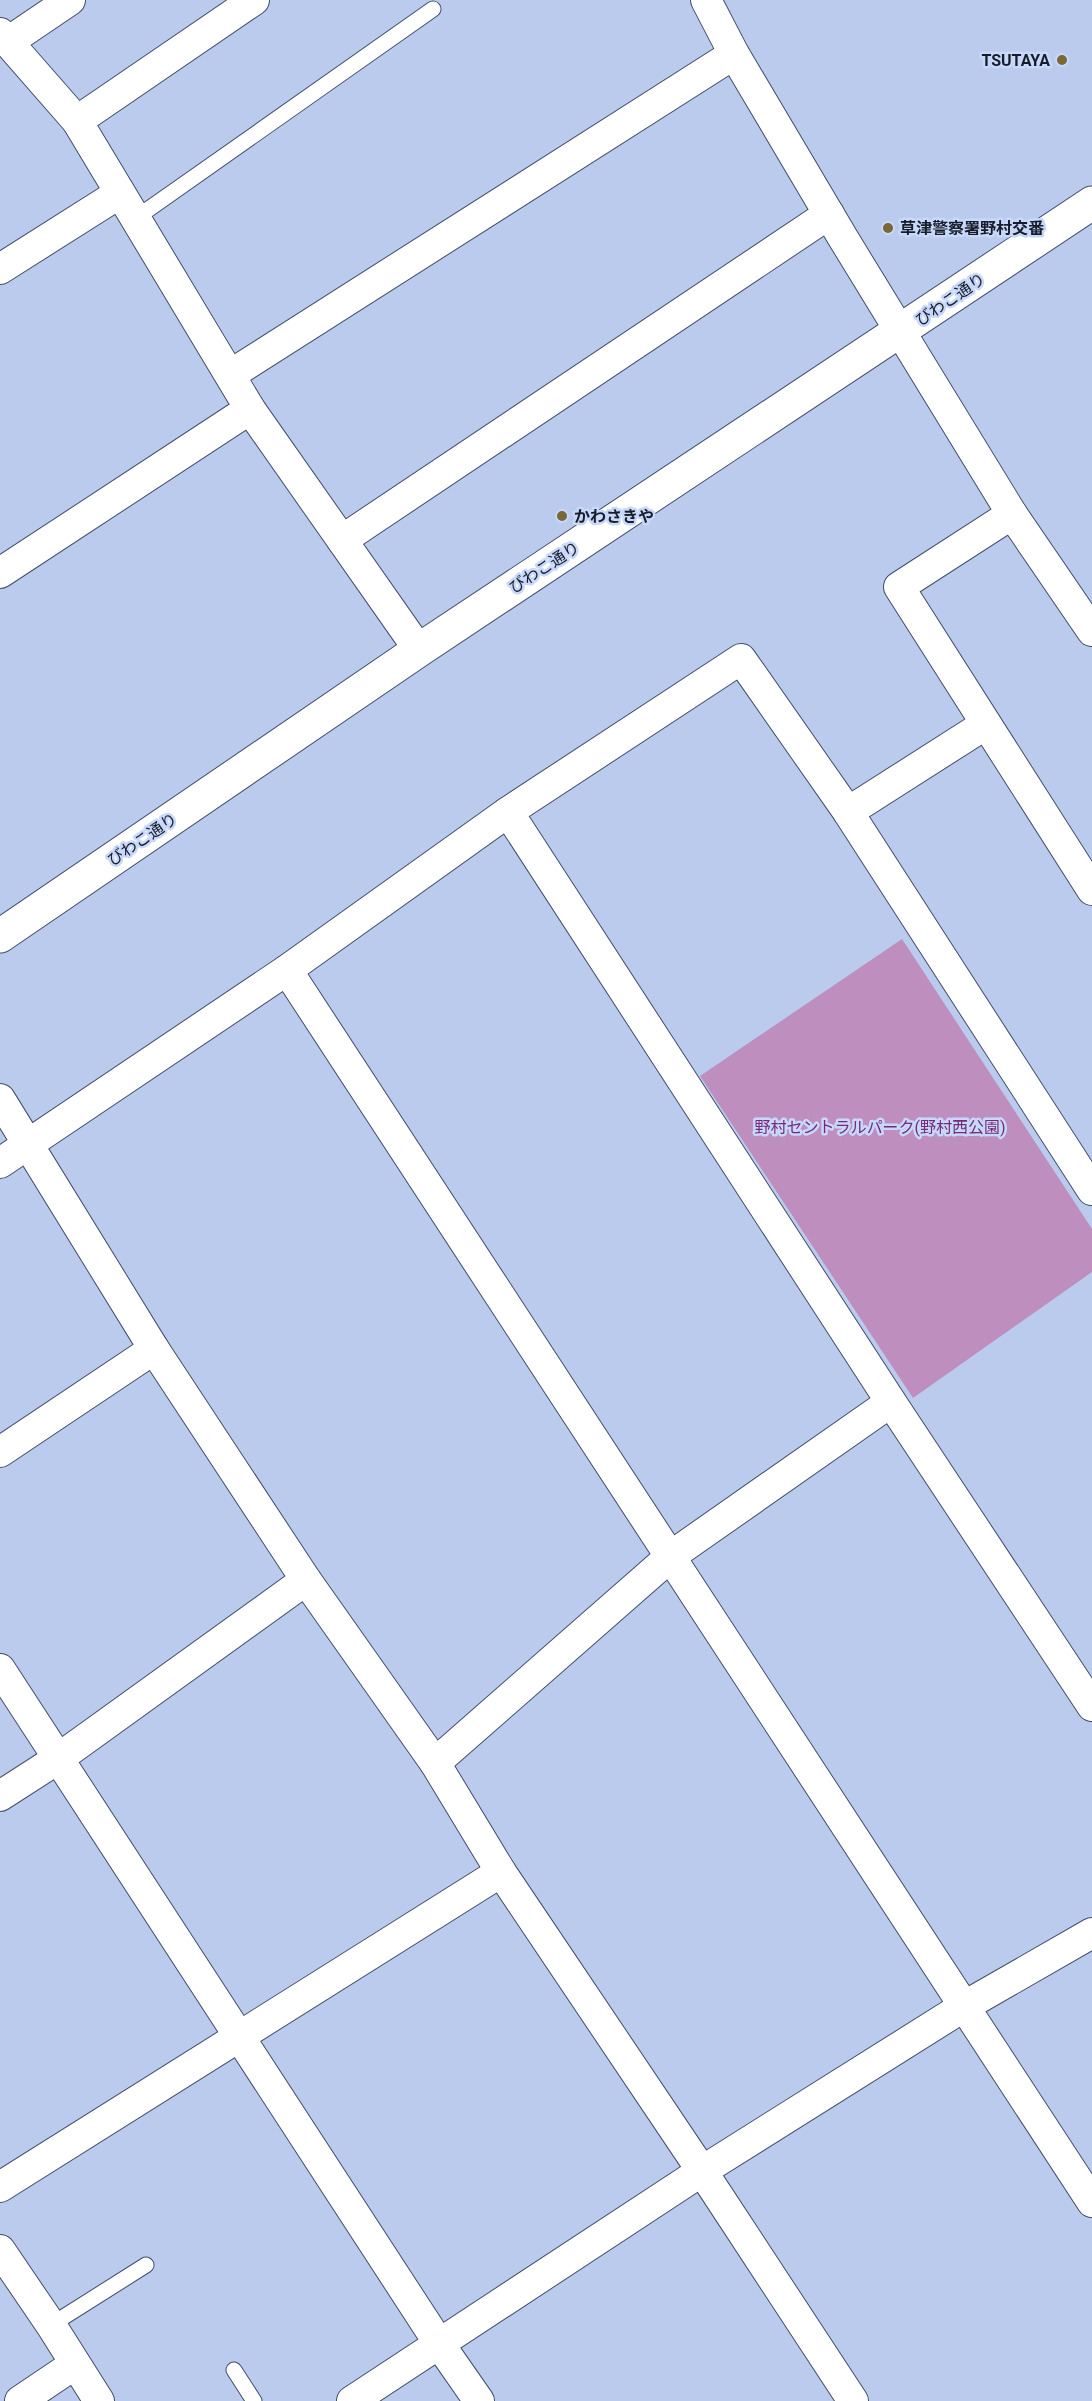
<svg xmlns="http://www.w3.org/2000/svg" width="1092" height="2401" font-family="Roboto,'Noto Sans JP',sans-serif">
	<rect width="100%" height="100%" fill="#bbcbee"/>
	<!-- green -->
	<path fill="#bd8ebe" d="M 902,939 L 1092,1229 L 1092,1272 L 913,1398 L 700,1076 Z"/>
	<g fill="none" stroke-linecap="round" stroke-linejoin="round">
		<!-- service casing -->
		<g stroke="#414e6b" stroke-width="17">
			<g id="service">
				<path d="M 136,218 L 433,9"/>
				<path d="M 51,2325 L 146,2265"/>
				<path d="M 234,2370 L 254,2401"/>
			</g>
		</g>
		<!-- minor casing -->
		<g stroke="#414e6b" stroke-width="32">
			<g id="minor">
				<path d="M 706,0 L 734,54 L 843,238 L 1012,514 L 1092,631"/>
				<path d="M 0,33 L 77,121 L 250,409 L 419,650"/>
				<path d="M 8,42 L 70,0"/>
				<path d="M 77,121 L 254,0"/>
				<path d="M 0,269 L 120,193"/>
				<path d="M 230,375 L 734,54"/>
				<path d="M 1012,514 L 899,587 L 1092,890"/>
				<path d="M 342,540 L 829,214"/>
				<path d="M 0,573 L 250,409"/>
				<path d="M 508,812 L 891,1402 L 1092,1706"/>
				<path d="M 848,812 L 986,724"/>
				<path d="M 287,970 L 1092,2202"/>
				<path d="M 0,1099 L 154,1349 L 306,1580 L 435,1763 L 501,1872 L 702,2171 L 853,2401"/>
				<path d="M 0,1163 L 287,970 L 508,812 L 741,659 L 848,812 L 1092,1190"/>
				<path d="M 0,1452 L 154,1349"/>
				<path d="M 0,1669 L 440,2345 L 479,2401"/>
				<path d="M 435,1763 L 671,1556 L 891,1402"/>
				<path d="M 0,1796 L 59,1758 L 306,1580"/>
				<path d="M 0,2187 L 501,1872"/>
				<path d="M 0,2250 L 51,2325 L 99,2401"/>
				<path d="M 20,2401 L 75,2364"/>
				<path d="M 352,2401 L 702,2171 L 963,2007 L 1092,1933"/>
			</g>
		</g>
		<!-- tertiary casing -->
		<g stroke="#414e6b" stroke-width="35">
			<path id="tertiary" d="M 0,936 L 419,650 L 1092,203"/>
		</g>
		<!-- service -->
		<use href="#service" stroke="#fff" stroke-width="15"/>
		<!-- minor -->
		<use href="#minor" stroke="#fff" stroke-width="30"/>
		<!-- tertiary -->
		<use href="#tertiary" stroke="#fff" stroke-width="33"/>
	</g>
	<!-- markers -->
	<g fill="#7b6635" stroke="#c8d8fb" stroke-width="2">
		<circle cx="1062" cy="60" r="6"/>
		<circle cx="888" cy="228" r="6"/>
		<circle cx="562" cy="516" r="6"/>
	</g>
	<g text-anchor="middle" stroke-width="5" stroke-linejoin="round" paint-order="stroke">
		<!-- poi labels -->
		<g font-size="16" font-weight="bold" fill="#171c29" stroke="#c8d8fb" text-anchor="start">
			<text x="1050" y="66" text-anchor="end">TSUTAYA</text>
			<text x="900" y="234">草津警察署野村交番</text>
			<text x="574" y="522">かわさきや</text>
		</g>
		<!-- street labels -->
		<g font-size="16" fill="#171c29" stroke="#c8d8fb">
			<text transform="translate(950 299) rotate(-34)" y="6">びわこ通り</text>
			<text transform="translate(544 567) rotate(-33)" y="6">びわこ通り</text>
			<text transform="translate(142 839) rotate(-34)" y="6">びわこ通り</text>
		</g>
		<!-- park labels -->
		<g font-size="16" fill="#752b79" stroke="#c8d8fb">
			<text x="880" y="1133">野村セントラルパーク(野村西公園)</text>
		</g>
	</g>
</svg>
